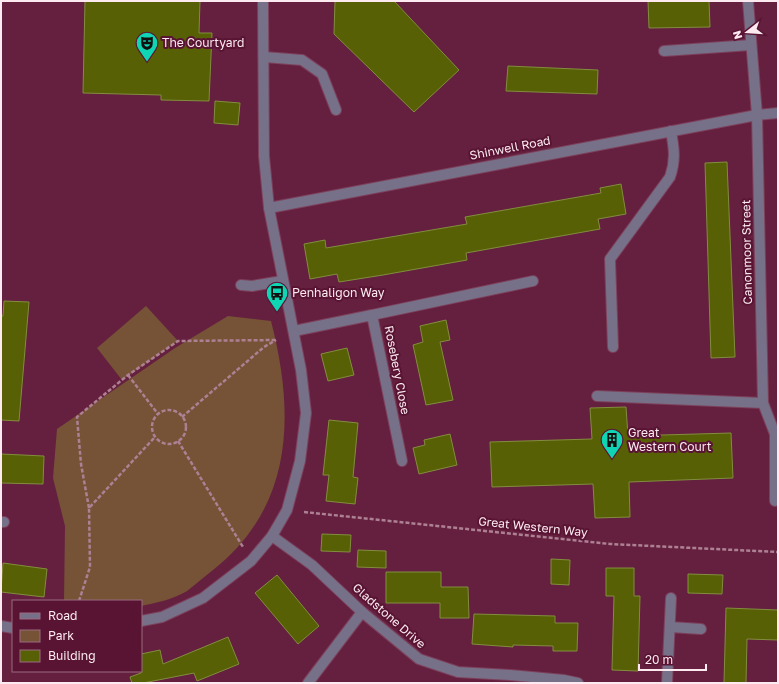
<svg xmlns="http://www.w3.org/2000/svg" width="779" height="684" font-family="'Golos Text',sans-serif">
	<rect width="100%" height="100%" fill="#65203f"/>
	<!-- green -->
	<g fill="#765237">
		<path d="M 146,306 L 178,341 L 122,380 L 97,348 Z"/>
		<path d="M 228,316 L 271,321 C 295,414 294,506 213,570 C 204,577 196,584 187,591 C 174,599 156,603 141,606 L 141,601 L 64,601 L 65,526 L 53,478 L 57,429 L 175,348 Z"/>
	</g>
	<!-- building -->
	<g fill="#576004" stroke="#828d3e">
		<path d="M 85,1 L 200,1 L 199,33 L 212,33 L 209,101 L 161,100 L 161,95 L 83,93 Z"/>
		<path d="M 335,1 L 394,1 L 459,70 L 414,112 L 334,34 Z"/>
		<path d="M 648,1 L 709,1 L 710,27 L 649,28 Z"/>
		<path d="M 508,66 L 598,70 L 597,94 L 506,91 Z"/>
		<path d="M 215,101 L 240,103 L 238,125 L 214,123 Z"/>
		<path d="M 727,162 L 735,357 L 711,358 L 705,163 Z"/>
		<path d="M 621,184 L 626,214 L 598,219 L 600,229 L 466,253 L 467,260 L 383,275 L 339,282 L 337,274 L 310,279 L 304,244 L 325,240 L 326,248 L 467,224 L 465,217 L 601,193 L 600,188 Z"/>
		<path d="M 4,301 L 29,302 L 19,421 L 1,420 L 1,316 L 3,316 Z"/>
		<path d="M 446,320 L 450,340 L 440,342 L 453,400 L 426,405 L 413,345 L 423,342 L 420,326 Z"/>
		<path d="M 347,348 L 354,375 L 328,381 L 321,354 Z"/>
		<path d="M 626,407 L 628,436 L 731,433 L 733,478 L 629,482 L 630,517 L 595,518 L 593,484 L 492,487 L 490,442 L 592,439 L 590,408 Z"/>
		<path d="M 329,420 L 358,423 L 353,477 L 358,478 L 355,504 L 326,501 L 329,475 L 323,475 Z"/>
		<path d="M 450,434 L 457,465 L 419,474 L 413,448 L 425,445 L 424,440 Z"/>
		<path d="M 1,454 L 44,456 L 43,484 L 1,483 Z"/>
		<path d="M 322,534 L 351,535 L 350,552 L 321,551 Z"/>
		<path d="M 358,550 L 386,551 L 386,568 L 357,567 Z"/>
		<path d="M 551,559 L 570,560 L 569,585 L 551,584 Z"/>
		<path d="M 3,563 L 47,569 L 44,597 L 1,592 Z"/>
		<path d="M 606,568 L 634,568 L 634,596 L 640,596 L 638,671 L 612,670 L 614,596 L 606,596 Z"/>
		<path d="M 386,572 L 441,572 L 441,587 L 468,587 L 469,618 L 440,618 L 440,603 L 386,603 Z"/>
		<path d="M 688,574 L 723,575 L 722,594 L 688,593 Z"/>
		<path d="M 277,575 L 319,626 L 298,644 L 255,593 Z"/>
		<path d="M 726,608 L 778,610 L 778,640 L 747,639 L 746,683 L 724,683 Z"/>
		<path d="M 474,614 L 555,616 L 555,623 L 578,623 L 577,651 L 553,651 L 553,646 L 513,645 L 513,647 L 472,644 Z"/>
		<path d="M 228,637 L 239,664 L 197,681 L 194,673 L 143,683 L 132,683 L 130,677 L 141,673 L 141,654 L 160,650 L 163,664 Z"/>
	</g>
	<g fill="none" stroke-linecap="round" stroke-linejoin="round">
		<!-- lane casing -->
		<g stroke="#7d405b" stroke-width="12">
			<g id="lane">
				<path d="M 664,51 L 751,45"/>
				<path d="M 264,57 L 302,60 L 322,74 L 336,110"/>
				<path d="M 241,285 L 252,286 L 282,281"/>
				<path d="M 372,315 L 533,281"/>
				<path d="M 613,347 L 610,259 L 670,177 C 676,160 674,148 671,131"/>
			</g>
		</g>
		<!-- street casing -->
		<g stroke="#7d405b" stroke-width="12">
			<g id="street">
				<path d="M 748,1 L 757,115 L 763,403 L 775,434 L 775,501"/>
				<path d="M 269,208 L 757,115 L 778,113"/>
				<path d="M 294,331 L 372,315 L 402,461"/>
				<path d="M 597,396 L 763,403"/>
				<path d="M 1,522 L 4,522"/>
				<path d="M 272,536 L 312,565 L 362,612 L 419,659 L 458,672 L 510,675 L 564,680 L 578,683"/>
				<path d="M 141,621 L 162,617 L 203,598 L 251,561 L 272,536 L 287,510 L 300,461 L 306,413 L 301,370 L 269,208 L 264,156 L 263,1"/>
				<path d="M 1,626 L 13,628"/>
				<path d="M 670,627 L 701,629"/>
				<path d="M 308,683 L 362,612"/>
				<path d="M 667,683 L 671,598"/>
			</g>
		</g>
		<!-- path -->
		<g stroke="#ad8094" stroke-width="2.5" stroke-dasharray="4 2" stroke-linecap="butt">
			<path d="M 128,375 L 158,414"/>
			<circle cx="169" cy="427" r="17"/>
			<path d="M 182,417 L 264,347 L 276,340"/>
			<path d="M 178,441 L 243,547"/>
			<path d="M 89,508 L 81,464 L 77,417 L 128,375 L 178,341 L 277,340"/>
			<path d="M 304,512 L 610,544 L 778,552"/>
			<path d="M 79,601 L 90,567 L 89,508 L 155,437"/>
		</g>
		<!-- lane -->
		<use href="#lane" stroke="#767088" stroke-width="10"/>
		<!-- street -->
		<use href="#street" stroke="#767088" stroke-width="10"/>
	</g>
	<!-- icons -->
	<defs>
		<g id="theatre-pin" transform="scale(1.15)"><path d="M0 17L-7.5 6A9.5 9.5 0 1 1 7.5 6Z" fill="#10d5b4" stroke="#591434"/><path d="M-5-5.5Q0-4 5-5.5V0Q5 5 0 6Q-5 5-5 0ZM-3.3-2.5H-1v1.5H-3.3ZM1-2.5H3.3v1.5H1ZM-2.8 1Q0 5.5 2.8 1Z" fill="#111"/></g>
		<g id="bus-pin" transform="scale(1.15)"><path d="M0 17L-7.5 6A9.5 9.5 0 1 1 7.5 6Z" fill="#10d5b4" stroke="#591434"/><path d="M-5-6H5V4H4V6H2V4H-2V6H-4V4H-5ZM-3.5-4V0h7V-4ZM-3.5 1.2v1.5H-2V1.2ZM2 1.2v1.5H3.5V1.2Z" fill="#111"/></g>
		<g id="building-pin" transform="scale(1.15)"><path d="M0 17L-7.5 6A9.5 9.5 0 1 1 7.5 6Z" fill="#10d5b4" stroke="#591434"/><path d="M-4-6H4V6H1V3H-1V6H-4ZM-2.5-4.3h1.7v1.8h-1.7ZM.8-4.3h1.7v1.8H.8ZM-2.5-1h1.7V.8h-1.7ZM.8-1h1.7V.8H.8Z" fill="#111"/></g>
	</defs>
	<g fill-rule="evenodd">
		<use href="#theatre-pin" x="147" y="43"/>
		<use href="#bus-pin" x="277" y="293"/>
		<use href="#building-pin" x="612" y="440"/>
	</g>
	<g text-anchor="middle" stroke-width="4" stroke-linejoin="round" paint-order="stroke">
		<!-- poi labels -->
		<g font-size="12" fill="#fceaf0" stroke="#591434" text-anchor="start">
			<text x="162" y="47">The Courtyard</text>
			<text x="292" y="297">Penhaligon Way</text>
			<text x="628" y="437">Great<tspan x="628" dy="14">Western Court</tspan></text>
		</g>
		<!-- street labels -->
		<g font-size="12" fill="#fceaf0" stroke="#591434">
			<text transform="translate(510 148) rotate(-11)" y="4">Shinwell Road</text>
			<text transform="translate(747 252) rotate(-91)" y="4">Canonmoor Street</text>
			<text transform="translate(397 370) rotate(79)" y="4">Rosebery Close</text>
			<text transform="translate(533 527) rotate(6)" y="4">Great Western Way</text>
			<text transform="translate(389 616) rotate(41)" y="4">Gladstone Drive</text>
		</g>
	</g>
	<!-- border -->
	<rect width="779" height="684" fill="none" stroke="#fceaf0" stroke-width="4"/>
	<!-- legend -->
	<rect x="12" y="600" width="130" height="72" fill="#591434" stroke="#9a6a7f"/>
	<rect x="20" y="613" width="20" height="6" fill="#767088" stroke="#9a6a7f"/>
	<text x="48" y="620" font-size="12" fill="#fceaf0">Road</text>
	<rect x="20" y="630" width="20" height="12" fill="#765237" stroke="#9a6a7f"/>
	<text x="48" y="640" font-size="12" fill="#fceaf0">Park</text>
	<rect x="20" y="650" width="20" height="12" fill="#576004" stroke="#9a6a7f"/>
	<text x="48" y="660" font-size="12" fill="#fceaf0">Building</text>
	<!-- north arrow -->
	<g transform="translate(747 32) rotate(253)" stroke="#591434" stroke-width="3" paint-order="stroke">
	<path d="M0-3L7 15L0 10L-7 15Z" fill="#fceaf0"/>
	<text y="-6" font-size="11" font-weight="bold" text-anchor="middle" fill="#fceaf0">N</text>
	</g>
	<!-- scale -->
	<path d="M639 664v6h67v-6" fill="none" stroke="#fceaf0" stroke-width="2"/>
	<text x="645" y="664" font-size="12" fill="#fceaf0" stroke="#591434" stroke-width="3" paint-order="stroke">20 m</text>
</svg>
